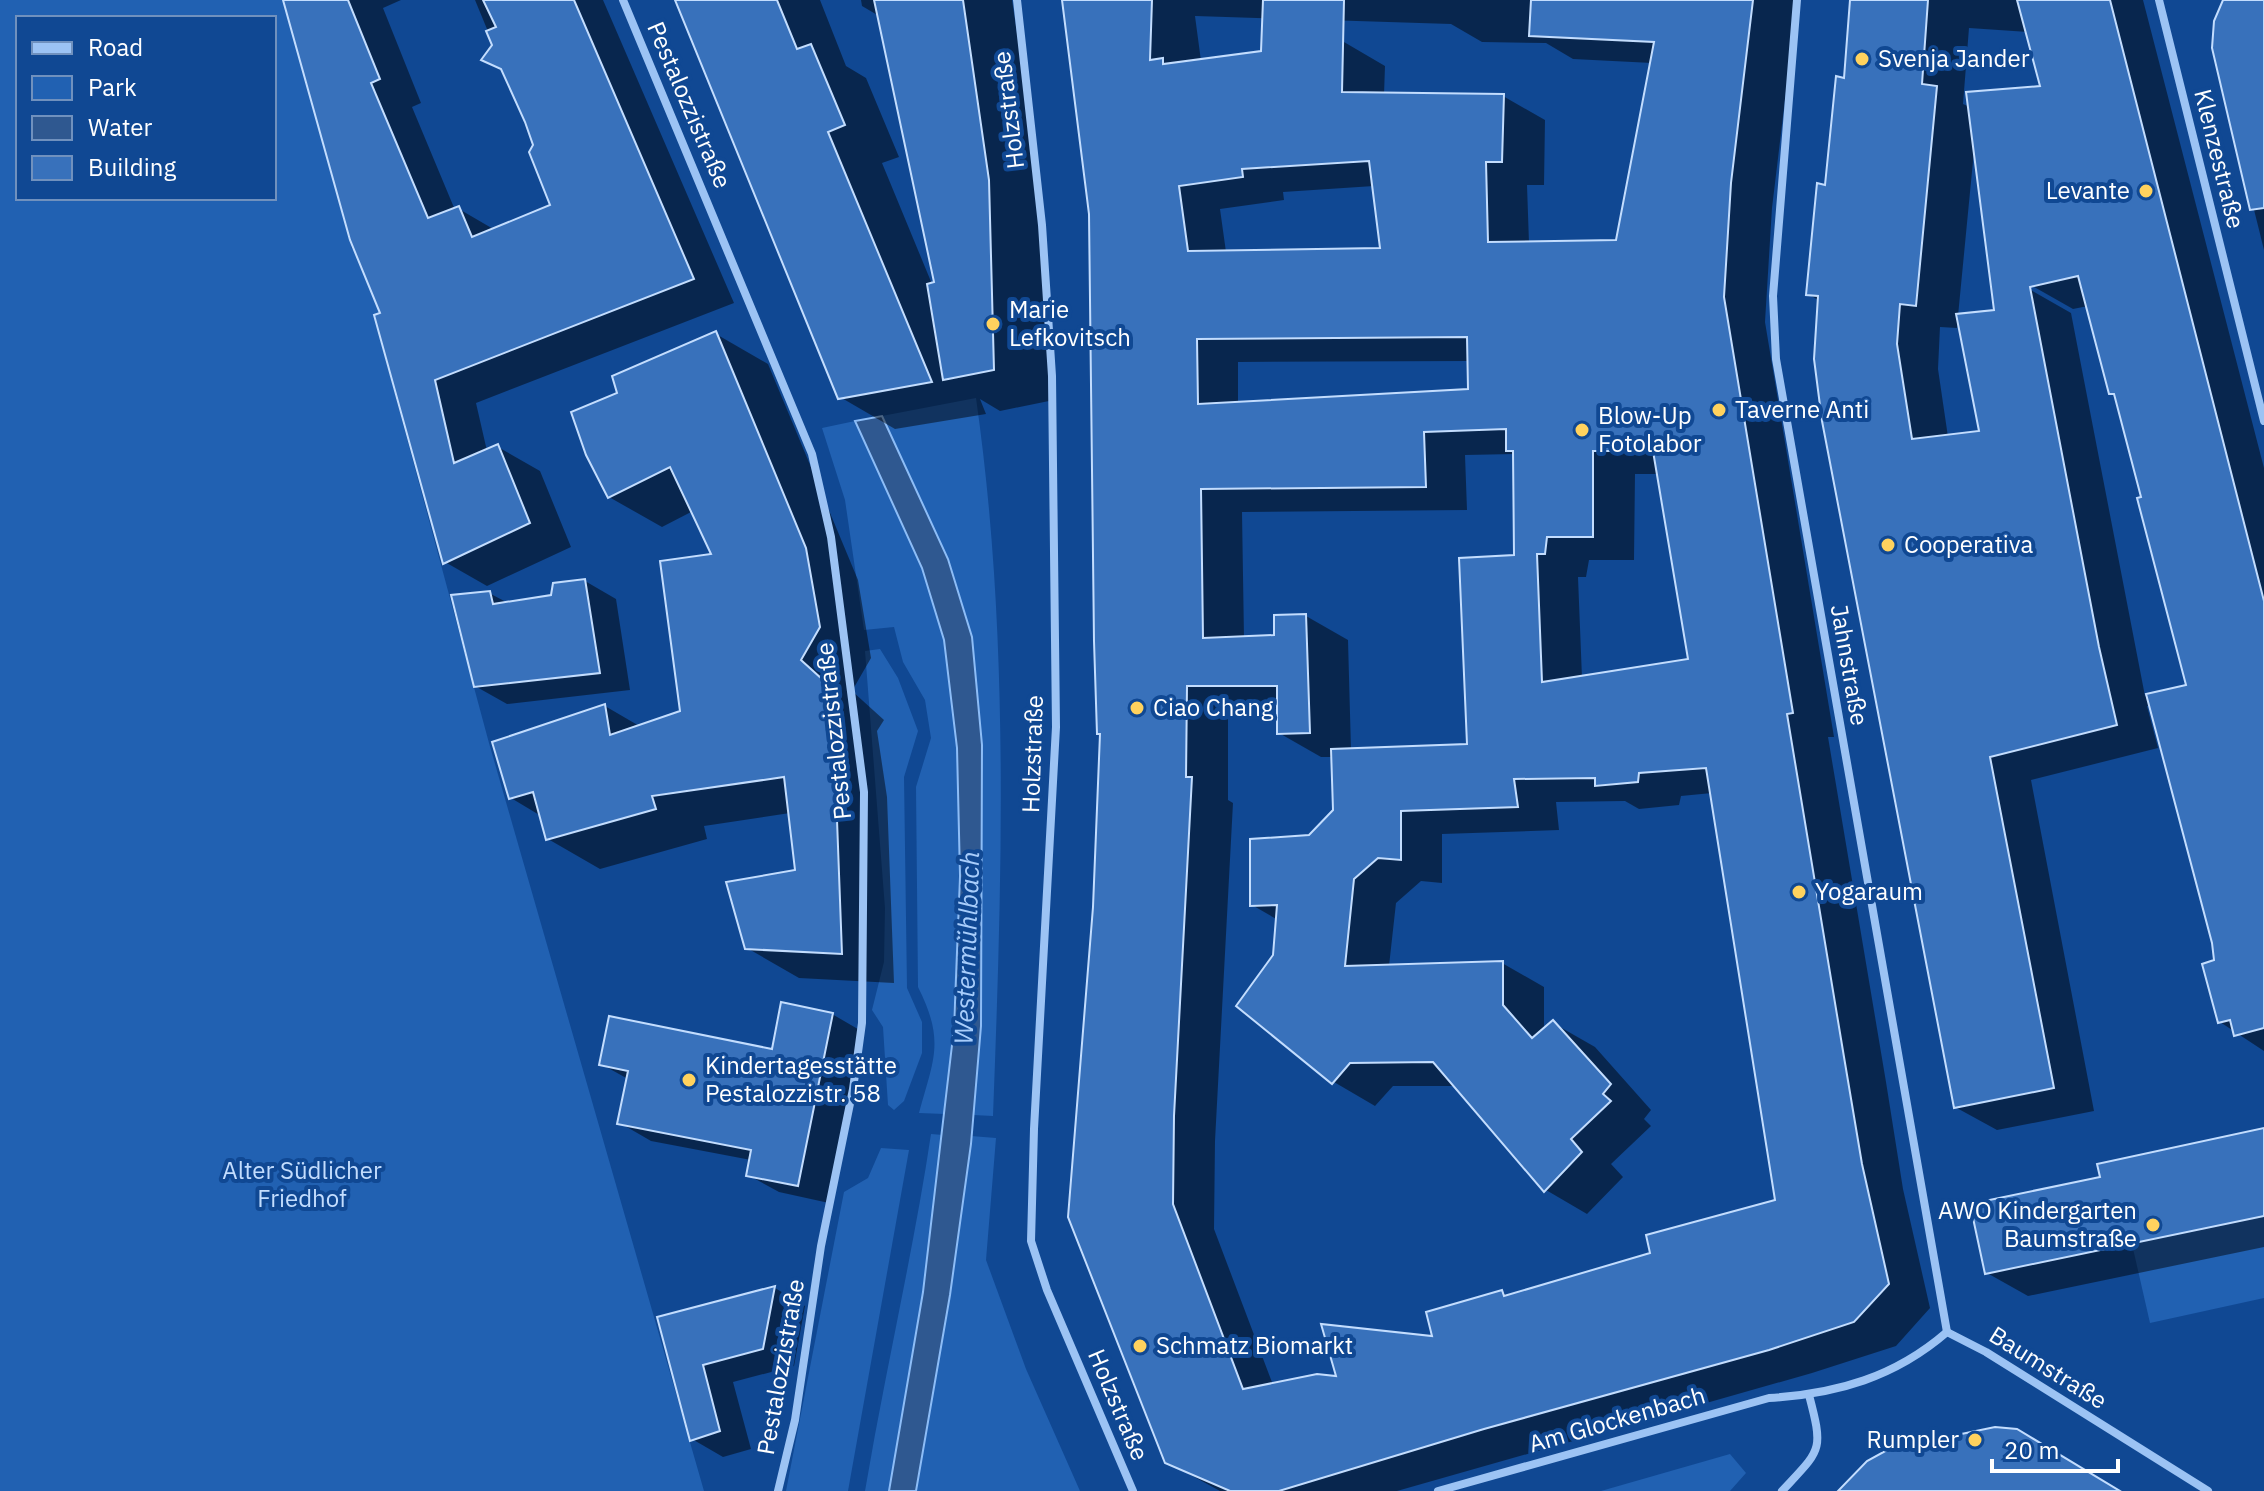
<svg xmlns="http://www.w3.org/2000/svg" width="2264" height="1491" font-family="'IBM Plex Sans',sans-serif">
	<rect width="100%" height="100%" fill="#104893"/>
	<!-- green -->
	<g fill="#2161b2" fill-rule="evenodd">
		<path d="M 0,0 L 283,0 L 352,249 L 372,241 L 380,313 L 374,316 L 489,743 L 704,1491 L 0,1491 ZM 18,18 L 274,18 L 274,198 L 18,198 Z"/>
		<path d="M 976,398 C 1010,635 1002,878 993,1116 L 973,1115 L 981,1026 L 982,745 L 948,559 L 882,416 Z"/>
		<path d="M 855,421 C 888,492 928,564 944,641 C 957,698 958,758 959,816 C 960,916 955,1015 945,1114 L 919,1113 C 934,1058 945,1041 918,987 L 916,787 L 931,738 L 925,700 L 903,662 L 894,627 L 864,630 L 845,500 L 822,428 Z"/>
		<path d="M 880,649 L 898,678 L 918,731 L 904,777 L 907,988 L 922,1022 L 922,1053 L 904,1101 L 894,1110 L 888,1105 L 883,1027 L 872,1010 L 884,962 L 885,908 L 865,651 Z"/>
		<path d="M 931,1134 L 943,1135 L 923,1292 L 893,1476 L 889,1491 L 865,1491 C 885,1372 913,1254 931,1134 Z"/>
		<path d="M 971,1136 L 996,1138 L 986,1260 L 1026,1369 L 1080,1491 L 916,1491 L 950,1295 Z"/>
		<path d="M 881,1148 L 909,1150 L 848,1491 L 786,1491 L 844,1192 L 868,1178 Z"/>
		<path d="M 2264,1216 L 2264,1298 L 2150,1323 L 2132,1244 Z"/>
		<path d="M 1730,1454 L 1746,1473 L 1730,1491 L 1601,1491 Z"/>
	</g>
	<!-- water -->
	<path fill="#2f5890" stroke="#8dbdf7" stroke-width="2" d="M 882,416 L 948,559 L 972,637 L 982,745 L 981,1026 L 971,1144 L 950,1295 L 916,1491 L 889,1491 L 923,1292 L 954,1028 L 960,876 L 957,748 L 944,640 L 922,568 L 855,421 Z"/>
	<!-- shadow -->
	<g fill="#0007" fill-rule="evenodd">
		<path d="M 285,0 L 401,0 L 383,8 L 421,103 L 412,107 L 455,210 L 459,209 L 495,230 L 553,206 L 535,146 L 504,71 L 484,59 L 494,46 L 475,0 L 603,0 L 734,303 L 476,403 L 487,451 L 498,447 L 540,471 L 571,547 L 487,586 L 445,562 L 383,314 Z"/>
		<path d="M 676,0 L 820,0 L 846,66 L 866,78 L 899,157 L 882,163 L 932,284 L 936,283 L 879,16 L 862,6 L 861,0 L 1012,0 L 1044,213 L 1049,401 L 1000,411 L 980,399 L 986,414 L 895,429 L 840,397 Z"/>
		<path d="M 1064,0 L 1797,0 L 1772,208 L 1765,322 L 1834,737 L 1828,737 L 1886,1082 L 1903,1189 L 1930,1308 L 1896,1346 L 1812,1373 L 1397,1491 L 1220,1491 L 1167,1462 L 1095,907 L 1102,735 L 1091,214 L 1067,25 L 1064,23 ZM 1195,16 L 1451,24 L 1482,42 L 1546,43 L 1573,59 L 1652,63 L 1617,242 L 1529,243 L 1527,185 L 1544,185 L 1545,120 L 1503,96 L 1384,95 L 1385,66 L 1344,42 L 1201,61 ZM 1374,186 L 1382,250 L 1226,252 L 1220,209 L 1284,200 L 1283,192 ZM 1469,361 L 1470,391 L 1238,404 L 1238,362 ZM 1515,454 L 1516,557 L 1469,746 L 1351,750 L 1348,640 L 1306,616 L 1276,637 L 1244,638 L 1242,512 L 1467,510 L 1465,455 ZM 1635,474 L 1659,474 L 1690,661 L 1582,678 L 1578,577 L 1586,577 L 1589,560 L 1634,560 ZM 1228,709 L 1279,709 L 1279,733 L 1321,757 L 1334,757 L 1335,810 L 1252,905 L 1278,920 L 1274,955 L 1239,1006 L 1334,1082 L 1375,1106 L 1393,1086 L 1456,1086 L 1546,1190 L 1587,1214 L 1623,1177 L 1611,1164 L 1651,1126 L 1644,1119 L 1651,1110 L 1595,1047 L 1553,1023 L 1544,1031 L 1544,987 L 1502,963 L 1389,966 L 1396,903 L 1421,881 L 1442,883 L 1442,834 L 1559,830 L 1556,802 L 1625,801 L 1639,809 L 1679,805 L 1681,796 L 1712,793 L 1778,1201 L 1653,1255 L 1509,1297 L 1502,1292 L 1435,1338 L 1338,1378 L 1273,1385 L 1214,1229 L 1215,1141 L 1233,803 L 1228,800 Z"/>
		<path d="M 1852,0 L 2143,0 L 2264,468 L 2264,1051 L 2220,1022 L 2214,943 L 2151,705 L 2147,706 L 2158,748 L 2031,780 L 2094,1111 L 1997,1130 L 1955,1107 L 1820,301 L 1808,294 L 1846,81 ZM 1969,28 L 2028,32 L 2042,87 L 1970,107 L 1963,104 ZM 1974,151 L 1996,312 L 1958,316 ZM 2029,284 L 2073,309 L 2088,306 L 2111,393 L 2117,396 L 2189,686 L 2145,696 L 2071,313 L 2029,289 ZM 1958,317 L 1981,433 L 1948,437 L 1938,369 L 1940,327 L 1957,328 Z"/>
		<path d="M 2226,0 L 2264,0 L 2264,250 L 2214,48 Z"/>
		<path d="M 716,334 L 768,364 L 858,580 L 871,658 L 852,691 L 884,720 L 877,731 L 887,797 L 894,983 L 799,978 L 747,948 L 797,872 L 790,813 L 704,826 L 707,839 L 600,869 L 548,839 L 541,816 L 511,798 L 605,706 L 641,727 L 682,712 L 714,556 L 693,511 L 662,527 L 609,497 L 619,394 Z"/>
		<path d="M 585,581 L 616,599 L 630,690 L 507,704 L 475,686 L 489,593 L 508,603 L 553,596 Z"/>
		<path d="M 832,1014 L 863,1032 L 829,1203 L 779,1192 L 748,1175 L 751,1160 L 651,1141 L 620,1123 L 628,1079 L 601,1064 L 773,1051 Z"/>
		<path d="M 2264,1130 L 2264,1247 L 2028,1296 L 1987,1273 L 2102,1178 Z"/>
		<path d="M 775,1288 L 805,1306 L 794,1366 L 733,1382 L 751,1449 L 723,1457 L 692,1439 L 659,1319 Z"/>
	</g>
	<!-- building -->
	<g fill="#3871bb" stroke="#c3ddfe" stroke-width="2" fill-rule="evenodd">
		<path d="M 283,0 L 348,0 L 380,79 L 371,83 L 428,218 L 459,206 L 472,237 L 550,205 L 529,152 L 533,145 L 525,122 L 501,69 L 481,60 L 492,45 L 486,31 L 496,27 L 483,0 L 574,0 L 694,279 L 435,380 L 454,463 L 498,444 L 530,523 L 443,564 L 374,315 L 380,313 L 350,240 Z"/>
		<path d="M 675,0 L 777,0 L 797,49 L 811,44 L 845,125 L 828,132 L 932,382 L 838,399 Z"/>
		<path d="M 874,0 L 963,0 L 989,180 L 994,370 L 943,380 L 927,284 L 934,282 Z"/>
		<path d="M 1062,0 L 1152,0 L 1150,60 L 1163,58 L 1163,64 L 1261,51 L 1263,0 L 1344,0 L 1342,92 L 1504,94 L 1502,162 L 1486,162 L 1488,242 L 1616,240 L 1654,42 L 1529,36 L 1531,0 L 1753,0 L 1731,183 L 1724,297 L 1793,713 L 1787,714 L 1844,1057 L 1862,1164 L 1889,1284 L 1854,1322 L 1769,1350 L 1484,1429 L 1279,1491 L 1230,1491 L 1165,1463 L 1068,1217 L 1093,907 L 1100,734 L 1097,734 L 1094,641 L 1089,214 ZM 1369,161 L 1380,248 L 1188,251 L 1179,186 L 1243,177 L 1242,169 ZM 1467,337 L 1468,389 L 1198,404 L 1197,339 ZM 1506,429 L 1506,451 L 1513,451 L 1514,555 L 1459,558 L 1467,744 L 1331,749 L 1333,810 L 1309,835 L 1250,839 L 1250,906 L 1277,905 L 1273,955 L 1236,1006 L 1332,1084 L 1350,1063 L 1433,1062 L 1544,1192 L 1582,1152 L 1571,1139 L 1611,1101 L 1603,1094 L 1611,1084 L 1553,1020 L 1532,1038 L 1503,1005 L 1503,961 L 1345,966 L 1354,879 L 1378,858 L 1401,860 L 1401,811 L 1518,807 L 1514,779 L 1595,778 L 1595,786 L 1638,782 L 1639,773 L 1706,768 L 1775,1200 L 1646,1235 L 1650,1253 L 1504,1296 L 1502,1290 L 1426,1312 L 1432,1336 L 1321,1324 L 1336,1376 L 1317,1374 L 1243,1389 L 1173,1204 L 1174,1116 L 1192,777 L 1186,777 L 1187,686 L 1277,686 L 1277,734 L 1310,733 L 1306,614 L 1274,615 L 1274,635 L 1203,638 L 1201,489 L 1426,487 L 1424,432 ZM 1593,451 L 1653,451 L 1688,659 L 1542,682 L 1537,554 L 1545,554 L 1547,537 L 1593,537 Z"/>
		<path d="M 1850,0 L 1928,0 L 1922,84 L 1937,86 L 1916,306 L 1900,304 L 1897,344 L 1912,439 L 1979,431 L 1956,314 L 1994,310 L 1966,92 L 2040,86 L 2017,0 L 2110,0 L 2264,601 L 2264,1028 L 2234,1036 L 2230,1020 L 2218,1023 L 2202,964 L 2214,960 L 2212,943 L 2146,694 L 2186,685 L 2137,498 L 2141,497 L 2114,394 L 2109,394 L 2078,276 L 2030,287 L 2099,647 L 2117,725 L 1990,757 L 2054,1088 L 1954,1108 L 1822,421 L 1814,359 L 1818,296 L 1806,295 L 1817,183 L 1825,185 L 1836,76 L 1844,78 Z"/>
		<path d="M 2223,0 L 2264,0 L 2264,208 L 2250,210 L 2212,48 L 2214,21 Z"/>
		<path d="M 716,331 L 806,548 L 820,627 L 801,660 L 833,689 L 825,700 L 835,766 L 842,954 L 745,949 L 726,882 L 795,870 L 784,777 L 652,796 L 656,809 L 546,840 L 533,792 L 509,799 L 492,742 L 605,704 L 610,735 L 680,711 L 660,561 L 711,554 L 670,467 L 608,498 L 586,455 L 571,412 L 617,393 L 612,376 Z"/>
		<path d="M 585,579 L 600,673 L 474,687 L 451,595 L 490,591 L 493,604 L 551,595 L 553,583 Z"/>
		<path d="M 781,1002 L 833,1013 L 798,1186 L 746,1176 L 751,1150 L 617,1124 L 628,1071 L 599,1065 L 609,1016 L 772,1049 Z"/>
		<path d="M 2264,1128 L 2264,1216 L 1985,1274 L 1970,1204 L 2100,1177 L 2097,1164 Z"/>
		<path d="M 775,1286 L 763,1349 L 703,1365 L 720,1431 L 690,1441 L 657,1317 Z"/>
		<path d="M 1995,1427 L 2017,1429 L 2120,1491 L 1838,1491 L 1867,1461 L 1889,1449 Z"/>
	</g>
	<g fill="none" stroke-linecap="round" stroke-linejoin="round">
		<!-- minor -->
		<g stroke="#9cc3f4" stroke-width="8">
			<path d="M 623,0 L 812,454 L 831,537 L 864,792 L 862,1023 L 853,1089 L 821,1246 L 795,1420 L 778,1491"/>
			<path d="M 1017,0 L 1042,225 L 1052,376 L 1056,727 L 1034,1129 L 1031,1241 L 1047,1290 L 1133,1491"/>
			<path d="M 1797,0 L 1773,296 L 1776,359 L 1947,1332"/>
			<path d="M 2159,0 L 2264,421"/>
			<path d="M 1947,1332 L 1986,1352 L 2208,1491"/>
			<path d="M 1438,1491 L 1769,1398 C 1837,1394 1895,1377 1947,1332"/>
			<path d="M 1782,1491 C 1821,1449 1824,1452 1809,1395"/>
		</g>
	</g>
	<!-- markers -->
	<g fill="#ffd25e" stroke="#104893" stroke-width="3">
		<circle cx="1862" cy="59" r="8"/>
		<circle cx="2146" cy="191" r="8"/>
		<circle cx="993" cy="324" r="8"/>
		<circle cx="1719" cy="410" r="8"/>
		<circle cx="1582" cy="430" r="8"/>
		<circle cx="1888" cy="545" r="8"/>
		<circle cx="1137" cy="708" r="8"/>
		<circle cx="1799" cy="892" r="8"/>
		<circle cx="689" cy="1080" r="8"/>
		<circle cx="2153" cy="1225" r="8"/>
		<circle cx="1140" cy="1346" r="8"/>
		<circle cx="1975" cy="1440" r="8"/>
	</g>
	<g text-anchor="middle" stroke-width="8" stroke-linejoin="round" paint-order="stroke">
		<!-- poi labels -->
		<g font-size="24" fill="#fff" stroke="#104893" text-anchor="start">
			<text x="1878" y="67">Svenja Jander</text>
			<text x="2130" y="199" text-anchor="end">Levante</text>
			<text x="1009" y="318">Marie<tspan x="1009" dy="28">Lefkovitsch</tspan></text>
			<text x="1735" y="418">Taverne Anti</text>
			<text x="1598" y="424">Blow-Up<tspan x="1598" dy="28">Fotolabor</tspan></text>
			<text x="1904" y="553">Cooperativa</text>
			<text x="1153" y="716">Ciao Chang</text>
			<text x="1815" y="900">Yogaraum</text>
			<text x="705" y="1074">Kindertagesstätte<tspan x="705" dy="28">Pestalozzistr. 58</tspan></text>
			<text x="2137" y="1219" text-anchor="end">AWO Kindergarten<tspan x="2137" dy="28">Baumstraße</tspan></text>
			<text x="1156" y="1354">Schmatz Biomarkt</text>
			<text x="1959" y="1448" text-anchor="end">Rumpler</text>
		</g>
		<!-- street labels -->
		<g font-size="24" fill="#fff" stroke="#104893">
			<text transform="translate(689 105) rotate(67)" y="8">Pestalozzistraße</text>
			<text transform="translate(1009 110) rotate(-97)" y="8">Holzstraße</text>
			<text transform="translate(2219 159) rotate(76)" y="8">Klenzestraße</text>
			<text transform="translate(1849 665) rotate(80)" y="8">Jahnstraße</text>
			<text transform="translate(834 731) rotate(-96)" y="8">Pestalozzistraße</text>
			<text transform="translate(1033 754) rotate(-88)" y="8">Holzstraße</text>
			<text transform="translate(781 1367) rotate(-80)" y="8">Pestalozzistraße</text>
			<text transform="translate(2048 1368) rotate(32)" y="8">Baumstraße</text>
			<text transform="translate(1118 1405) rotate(67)" y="8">Holzstraße</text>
			<text transform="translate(1617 1420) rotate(-16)" y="8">Am Glockenbach</text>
		</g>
		<!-- park labels -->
		<g font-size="24" fill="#c3ddfe" stroke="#104893">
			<text x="302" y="1179">Alter Südlicher<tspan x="302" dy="28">Friedhof</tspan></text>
		</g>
		<!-- water labels -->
		<g font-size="26" font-style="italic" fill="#a8cdfb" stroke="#104893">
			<text transform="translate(967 948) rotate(-88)" y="9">Westermühlbach</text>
		</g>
	</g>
	<!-- legend -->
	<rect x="16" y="16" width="260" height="184" fill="#104893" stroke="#7091be" stroke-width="2"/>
	<rect x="32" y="42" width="40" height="12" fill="#9cc3f4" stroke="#7091be" stroke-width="2"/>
	<text x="88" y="56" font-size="24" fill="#ffffff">Road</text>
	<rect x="32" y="76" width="40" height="24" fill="#2161b2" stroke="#7091be" stroke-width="2"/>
	<text x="88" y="96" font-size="24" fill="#ffffff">Park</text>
	<rect x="32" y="116" width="40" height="24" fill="#2f5890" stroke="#7091be" stroke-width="2"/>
	<text x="88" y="136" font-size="24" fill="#ffffff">Water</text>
	<rect x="32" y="156" width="40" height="24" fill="#3871bb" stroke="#7091be" stroke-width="2"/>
	<text x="88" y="176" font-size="24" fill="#ffffff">Building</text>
	<!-- scale -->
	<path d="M1992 1459v12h126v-12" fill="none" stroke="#ffffff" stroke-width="4"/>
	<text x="2004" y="1459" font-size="24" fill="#ffffff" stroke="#104893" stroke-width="6" paint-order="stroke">20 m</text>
</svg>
